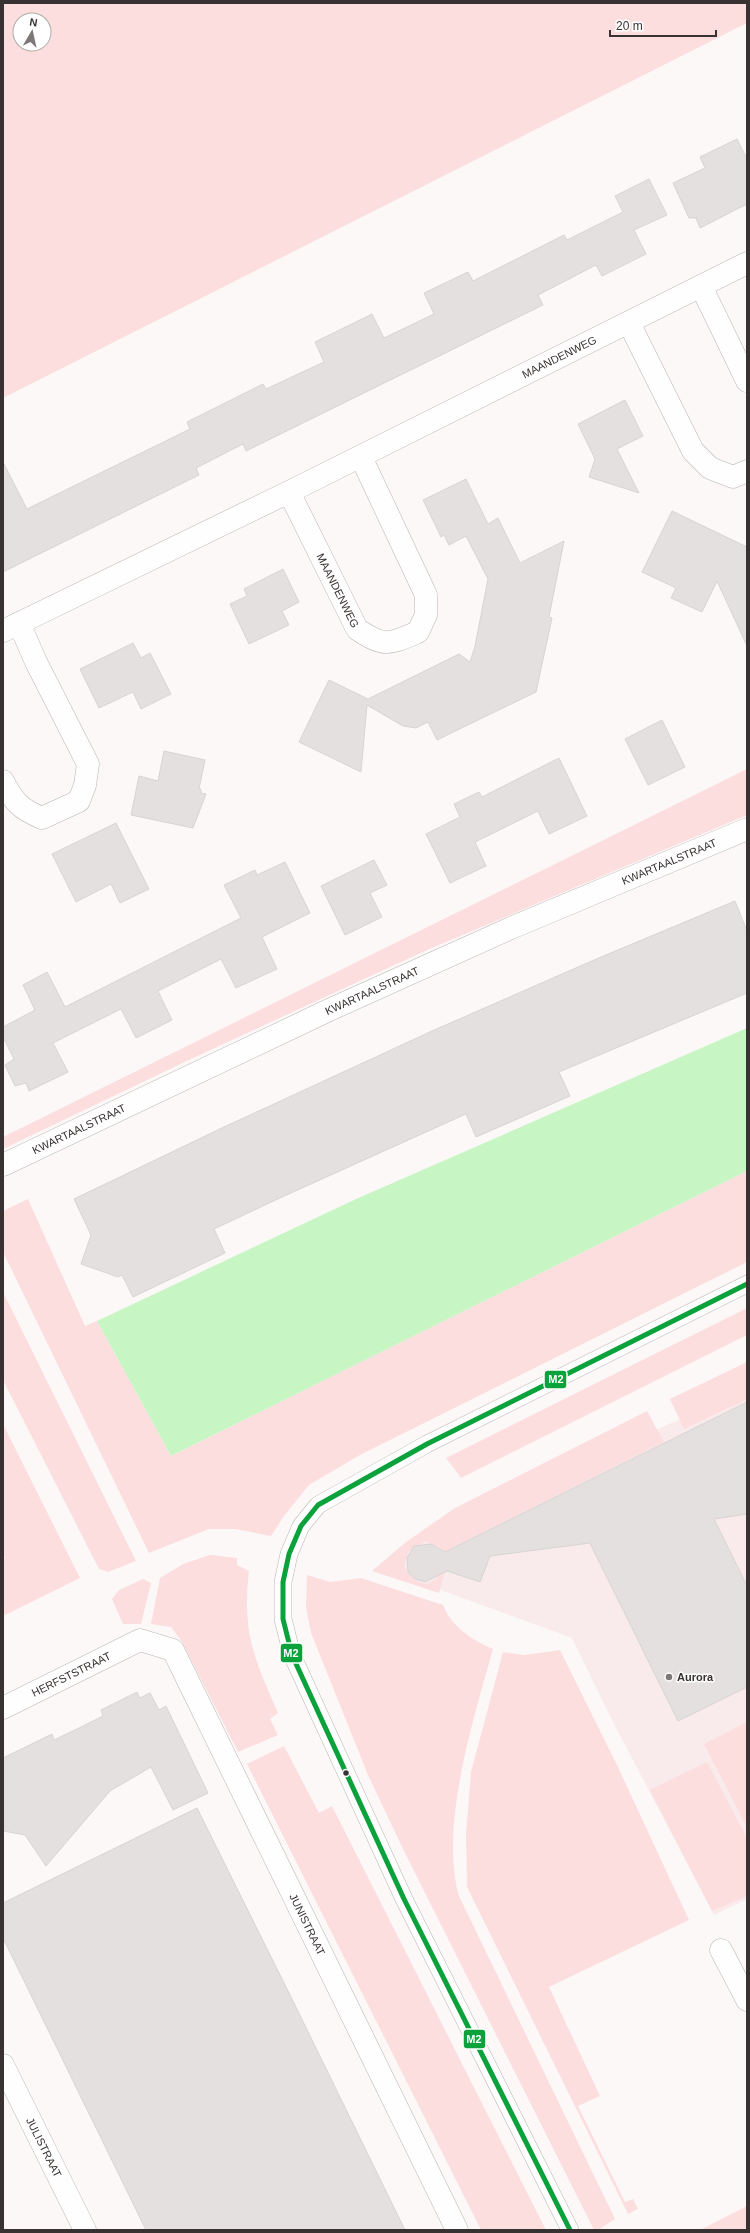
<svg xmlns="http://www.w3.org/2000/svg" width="750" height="2233" font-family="Arial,sans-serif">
	<rect width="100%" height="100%" fill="#fcf8f8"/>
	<!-- built -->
	<path fill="#f9eaeb" d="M 747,1389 L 747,1899 L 714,1915 L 610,1716 L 572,1638 L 389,1571 L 421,1536 Z"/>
	<!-- green -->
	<g fill="#fddedf" fill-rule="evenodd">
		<path d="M 3,3 L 747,3 L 747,23 L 3,398 ZM 20,20 L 44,20 L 44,44 L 20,44 Z"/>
		<path d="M 747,769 L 747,815 L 427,950 L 191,1059 L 3,1149 L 3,1137 Z"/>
		<path d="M 747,1171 L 747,1262 L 360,1455 L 309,1485 L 284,1516 L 271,1536 L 235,1529 L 209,1529 L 149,1553 L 3,1252 L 3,1211 L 28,1199 L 85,1326 L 97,1321 L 171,1456 Z"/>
		<path d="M 3,1292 L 136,1561 L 108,1572 L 99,1569 L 3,1380 Z"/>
		<path d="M 747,1308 L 747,1335 L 461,1478 L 446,1458 Z"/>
		<path d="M 747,1362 L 747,1399 L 684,1429 L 670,1399 Z"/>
		<path d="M 647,1411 L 664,1442 L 445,1552 L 437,1546 L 426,1541 L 408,1552 L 404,1567 L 416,1581 L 427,1584 L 437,1579 L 438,1570 L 445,1572 L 439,1593 L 372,1571 L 406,1542 L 455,1508 Z"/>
		<path d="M 3,1424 L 80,1578 L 3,1616 L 3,1559 L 5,1558 L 3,1553 Z"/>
		<path d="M 210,1555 L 237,1558 L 237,1565 L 249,1571 C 242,1633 254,1658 278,1713 L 270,1719 L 278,1735 L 238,1752 L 182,1642 L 171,1627 L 151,1624 L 160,1578 L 183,1564 Z"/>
		<path d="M 307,1575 L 330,1582 L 361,1578 L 443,1605 C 452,1627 472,1640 493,1649 C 474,1718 439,1826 459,1896 L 615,2219 L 598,2230 L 594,2230 L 403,1849 L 368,1775 L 311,1633 L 306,1607 Z"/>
		<path d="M 143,1579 L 151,1583 L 141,1624 L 123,1624 L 112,1599 L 119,1590 Z"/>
		<path d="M 560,1650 L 618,1767 L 689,1920 L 549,1987 L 600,2096 L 578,2106 L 625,2202 L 633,2199 L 638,2209 L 628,2214 L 467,1887 L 466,1834 L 471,1772 L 503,1652 L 525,1655 Z"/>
		<path d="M 747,1722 L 747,1827 L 704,1744 Z"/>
		<path d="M 284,1746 L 319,1813 L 332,1806 L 546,2230 L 481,2230 L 247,1764 Z"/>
		<path d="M 707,1762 L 747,1838 L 747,1896 L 712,1911 L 650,1790 Z"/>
		<path d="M 747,2206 L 747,2230 L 700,2230 Z"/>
	</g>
	<!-- water -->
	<path fill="#c8f5c4" d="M 747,1028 L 747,1171 L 171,1456 L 97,1321 L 356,1199 Z"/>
	<!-- building -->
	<g fill="#e5e0e0" stroke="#d8d4d4">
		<path d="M 737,139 L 747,159 L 747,204 L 700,228 L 696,218 L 689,218 L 673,183 L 705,168 L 700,157 Z"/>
		<path d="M 649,179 L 667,215 L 634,230 L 646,254 L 602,276 L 596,265 L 538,295 L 543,305 L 246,451 L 243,444 L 196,468 L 199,475 L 3,572 L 3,462 L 27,509 L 190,429 L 187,422 L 263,384 L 266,389 L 324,362 L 315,342 L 372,314 L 384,338 L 434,314 L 424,293 L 468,272 L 473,281 L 564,235 L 567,240 L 623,212 L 615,196 Z"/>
		<path d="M 625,400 L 643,436 L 617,449 L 639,493 L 589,477 L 595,459 L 578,424 Z"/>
		<path d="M 466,479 L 488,524 L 498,518 L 520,563 L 564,541 L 549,617 L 552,618 L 536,692 L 437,740 L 428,722 L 416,728 L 403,726 L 367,705 L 361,772 L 299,742 L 329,680 L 368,699 L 459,654 L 470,662 L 475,646 L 488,579 L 466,536 L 449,545 L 444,535 L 441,537 L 423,500 Z"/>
		<path d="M 672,511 L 747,547 L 747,646 L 717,581 L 702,612 L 671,598 L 676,588 L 642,572 Z"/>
		<path d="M 283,569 L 299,602 L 282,611 L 289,625 L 249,644 L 230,604 L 247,596 L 244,589 Z"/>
		<path d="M 133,643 L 141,658 L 150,653 L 171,694 L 141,709 L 133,692 L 99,708 L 80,669 Z"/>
		<path d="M 662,720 L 685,767 L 648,785 L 625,739 Z"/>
		<path d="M 164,751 L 205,760 L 199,789 L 201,789 L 201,793 L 206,794 L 193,828 L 131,815 L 139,776 L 158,781 Z"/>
		<path d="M 559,758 L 587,816 L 549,834 L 538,811 L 475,842 L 486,866 L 450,883 L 426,834 L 460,817 L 454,804 L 479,792 L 482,797 Z"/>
		<path d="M 116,823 L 149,889 L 120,903 L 111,884 L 76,902 L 52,854 Z"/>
		<path d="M 374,860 L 387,885 L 370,893 L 382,917 L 345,935 L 321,886 Z"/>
		<path d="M 285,862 L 310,913 L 262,937 L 277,969 L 236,988 L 221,959 L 158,991 L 172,1020 L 136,1038 L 121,1009 L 53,1043 L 68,1072 L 29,1091 L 26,1083 L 15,1086 L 5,1065 L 14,1059 L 3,1037 L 3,1027 L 35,1010 L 23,985 L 47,972 L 65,1007 L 241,918 L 224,885 L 255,870 L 257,875 Z"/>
		<path d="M 735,901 L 747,931 L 747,993 L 559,1072 L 570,1096 L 476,1137 L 466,1114 L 282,1197 L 214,1229 L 225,1253 L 133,1297 L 122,1275 L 118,1277 L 81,1264 L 91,1235 L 74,1199 L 224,1127 L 432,1031 L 594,960 Z"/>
		<path d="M 747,1402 L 747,1514 L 714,1519 L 747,1586 L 747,1687 L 678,1721 L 590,1543 L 490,1556 L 480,1582 L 447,1571 L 425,1582 L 415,1579 L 408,1572 L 407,1558 L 414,1546 L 431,1544 L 445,1552 Z"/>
		<path d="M 137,1692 L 140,1698 L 150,1693 L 159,1710 L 166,1706 L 208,1793 L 173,1810 L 151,1767 L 110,1791 L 46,1866 L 25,1835 L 3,1831 L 3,1758 L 52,1734 L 54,1740 L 79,1728 L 103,1716 L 101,1710 Z"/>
		<path d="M 197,1808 L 293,2001 L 405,2230 L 146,2230 L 3,1938 L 3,1903 Z"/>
	</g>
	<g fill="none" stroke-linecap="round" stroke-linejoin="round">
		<!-- service casing -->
		<g stroke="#b8b4b4" stroke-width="18">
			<path id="service" d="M 570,2230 L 404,1899 L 292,1655 L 283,1619 L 283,1582 L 289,1554 L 301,1526 L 318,1505 L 427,1444 L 747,1284"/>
		</g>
		<!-- minor casing -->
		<g stroke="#b8b4b4" stroke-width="23">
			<g id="minor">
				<path d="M 701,286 L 747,381"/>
				<path d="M 629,323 L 693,451 L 710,468 L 733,477 L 747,471"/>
				<path id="s1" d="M 289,492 L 357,629 C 384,648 390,644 418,632 L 426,615 L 426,595 L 361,457"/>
				<path id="s2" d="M 3,631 L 289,492 L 747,263"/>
				<path d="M 3,781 C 14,802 20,809 42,818 L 79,801 L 85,785 L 88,764 L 36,662 L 19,623"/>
				<path id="s3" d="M 3,1165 L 327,1011 L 511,928 L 747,829"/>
				<path id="s4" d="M 3,1708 L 140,1640 L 173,1650 L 457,2230"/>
				<path d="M 721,1950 L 747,2000"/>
				<path id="s5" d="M 3,2065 L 85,2230"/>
			</g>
		</g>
		<!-- service -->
		<use href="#service" stroke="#fffefe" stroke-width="17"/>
		<!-- minor -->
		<use href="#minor" stroke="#fffefe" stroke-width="22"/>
		<!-- bus-1 casing -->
		<g stroke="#fff" stroke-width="8">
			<path id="bus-1" d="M 570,2230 L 404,1899 L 292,1655 L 283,1619 L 283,1582 L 289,1554 L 301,1526 L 318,1505 L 427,1444 L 747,1284"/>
		</g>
		<!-- bus-1 -->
		<use href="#bus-1" stroke="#0ba13b" stroke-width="5"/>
	</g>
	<!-- markers -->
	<circle fill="#7d7777" stroke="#fff" stroke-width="1.5" cx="669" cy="1677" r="4"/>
	<circle fill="#383232" stroke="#fff" stroke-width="1.5" cx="346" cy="1773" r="3.5"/>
	<g text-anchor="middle" stroke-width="3" stroke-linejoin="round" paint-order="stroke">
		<!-- street labels -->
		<g font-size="11" fill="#383232" stroke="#fff">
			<text dy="4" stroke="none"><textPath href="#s2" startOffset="620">MAANDENWEG</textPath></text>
			<text dy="4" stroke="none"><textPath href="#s1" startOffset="110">MAANDENWEG</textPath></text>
			<text dy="4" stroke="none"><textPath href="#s3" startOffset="732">KWARTAALSTRAAT</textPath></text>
			<text dy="4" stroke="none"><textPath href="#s3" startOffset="408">KWARTAALSTRAAT</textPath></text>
			<text dy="4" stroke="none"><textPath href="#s3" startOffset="84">KWARTAALSTRAAT</textPath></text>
			<text dy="4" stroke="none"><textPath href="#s4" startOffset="76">HERFSTSTRAAT</textPath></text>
			<text dy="4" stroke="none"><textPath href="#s4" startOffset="493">JUNISTRAAT</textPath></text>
			<text dy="4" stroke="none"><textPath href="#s5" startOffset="92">JULISTRAAT</textPath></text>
		</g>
		<!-- poi labels -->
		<g font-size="11" font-weight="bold" fill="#383232" stroke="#fff" text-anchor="start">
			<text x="677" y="1681">Aurora</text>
		</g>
	</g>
	<g stroke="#fff" stroke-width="1.5">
		<rect x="544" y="1370" width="23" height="19" rx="4" fill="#0ba13b"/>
		<rect x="280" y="1643" width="23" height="20" rx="4" fill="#0ba13b"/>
		<rect x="463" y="2029" width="23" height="20" rx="4" fill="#0ba13b"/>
	</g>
	<g font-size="11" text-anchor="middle" font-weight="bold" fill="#fff">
		<text x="556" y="1383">M2</text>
		<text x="291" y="1657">M2</text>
		<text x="474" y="2043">M2</text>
	</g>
	<!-- border -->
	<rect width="750" height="2233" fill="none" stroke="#383232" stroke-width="8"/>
	<!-- north arrow -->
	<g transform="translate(32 32) rotate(9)"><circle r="19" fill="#ffffff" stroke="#afadad"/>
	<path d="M0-3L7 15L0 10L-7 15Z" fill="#7d7777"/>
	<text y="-6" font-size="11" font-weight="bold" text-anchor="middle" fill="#383232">N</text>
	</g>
	<!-- scale -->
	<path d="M610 30v6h106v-6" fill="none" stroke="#383232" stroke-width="2"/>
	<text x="616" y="30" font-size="12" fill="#383232" stroke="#ffffff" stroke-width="3" paint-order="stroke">20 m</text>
</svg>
